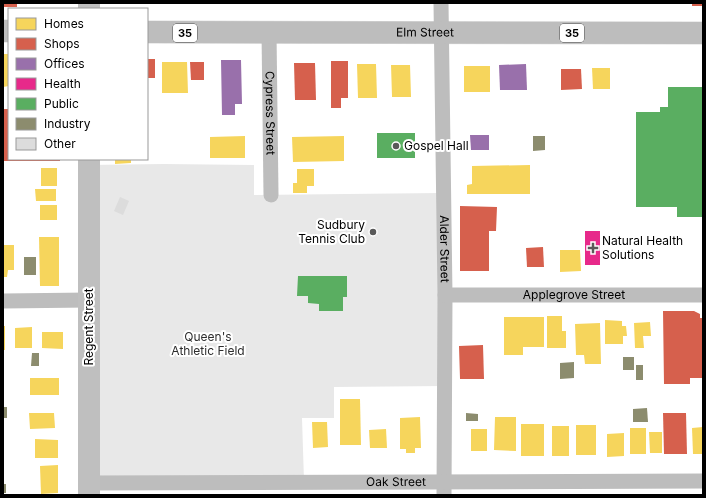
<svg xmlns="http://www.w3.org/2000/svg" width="706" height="498" font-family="Inter,sans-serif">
	<rect width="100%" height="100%" fill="#fff"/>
	<!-- green -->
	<path fill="#e8e8e8" d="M 164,164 L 254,165 L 254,195 L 441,193 L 445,386 L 334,387 L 334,418 L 302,418 L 304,481 L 87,482 L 87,165 Z"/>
	<!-- homes -->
	<g fill="#f6d55c">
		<path d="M 3,54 L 9,54 L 9,86 L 3,87 Z"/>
		<path d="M 162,62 L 187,62 L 188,93 L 162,93 Z"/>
		<path d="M 357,64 L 376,64 L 377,98 L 358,98 Z"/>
		<path d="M 391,65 L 410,65 L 411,97 L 392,97 Z"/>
		<rect x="464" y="66" width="26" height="26"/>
		<path d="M 592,68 L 610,68 L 610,89 L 593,89 Z"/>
		<path d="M 245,136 L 245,158 L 210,158 L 210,137 Z"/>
		<path d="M 344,136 L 344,161 L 293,162 L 292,137 Z"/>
		<path d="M 115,159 L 131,159 L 131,163 L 115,164 Z"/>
		<path d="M 530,165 L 530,194 L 467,194 L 467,185 L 472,184 L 472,166 Z"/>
		<rect x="41" y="168" width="16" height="18"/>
		<path d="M 297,169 L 314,169 L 314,186 L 307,186 L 307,193 L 293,193 L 293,183 L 297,183 Z"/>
		<path d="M 35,189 L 56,189 L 56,201 L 36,201 Z"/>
		<rect x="40" y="205" width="17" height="15"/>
		<path d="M 39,237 L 59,237 L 59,286 L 40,286 Z"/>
		<path d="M 3,245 L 14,245 L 14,270 L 8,270 L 7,277 L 3,277 Z"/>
		<path d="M 560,250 L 580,250 L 581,271 L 560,272 Z"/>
		<path d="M 547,316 L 562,316 L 562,331 L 566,331 L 566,348 L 547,348 Z"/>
		<path d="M 504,317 L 544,317 L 544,347 L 523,347 L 523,355 L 504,355 Z"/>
		<path d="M 605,320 L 622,321 L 622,326 L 626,326 L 627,336 L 623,336 L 623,344 L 605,344 Z"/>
		<path d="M 650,322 L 651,336 L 643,336 L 644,348 L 635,348 L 634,323 Z"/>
		<path d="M 600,323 L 601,364 L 585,364 L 584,355 L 576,355 L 575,324 Z"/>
		<rect x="3" y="326" width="2" height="24"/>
		<path d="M 32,327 L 32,348 L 15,348 L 15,328 Z"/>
		<path d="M 42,332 L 63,332 L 63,349 L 42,348 Z"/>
		<rect x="30" y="378" width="29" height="17"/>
		<path d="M 340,399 L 360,399 L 361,445 L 340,445 Z"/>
		<path d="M 29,413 L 54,413 L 55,428 L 30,429 Z"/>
		<path d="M 420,417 L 421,448 L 415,448 L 415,453 L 406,453 L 406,449 L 400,449 L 400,418 Z"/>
		<path d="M 495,417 L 516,417 L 516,451 L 494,450 Z"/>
		<path d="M 312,422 L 327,422 L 328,447 L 313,448 Z"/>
		<rect x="521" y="424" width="23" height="32"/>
		<rect x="576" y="425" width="20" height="30"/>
		<rect x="552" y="426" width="17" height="30"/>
		<path d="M 703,427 L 703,454 L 693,454 L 692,428 Z"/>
		<rect x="630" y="428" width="16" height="26"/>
		<path d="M 386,429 L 387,448 L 370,448 L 369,430 Z"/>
		<rect x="471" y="429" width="16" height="22"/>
		<path d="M 649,432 L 662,432 L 662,453 L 650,453 Z"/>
		<path d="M 624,433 L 624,456 L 607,457 L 607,434 Z"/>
		<path d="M 35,439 L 58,440 L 58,458 L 35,458 Z"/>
		<path d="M 58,465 L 58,493 L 41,494 L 40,466 Z"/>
	</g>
	<!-- shops -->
	<g fill="#d6604d">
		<rect x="3" y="3" width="14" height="4"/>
		<rect x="692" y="3" width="11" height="3"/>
		<rect x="147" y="59" width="8" height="19"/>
		<path d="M 331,61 L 348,61 L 348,98 L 341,98 L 341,108 L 331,108 Z"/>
		<path d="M 190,62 L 204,62 L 204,80 L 191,80 Z"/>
		<path d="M 294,63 L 315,63 L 316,100 L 295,100 Z"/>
		<path d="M 561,69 L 581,69 L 582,89 L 561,90 Z"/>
		<path d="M 3,109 L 9,109 L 9,159 L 60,159 L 60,161 L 3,161 Z"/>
		<path d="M 460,206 L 497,207 L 496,231 L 489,231 L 489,271 L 460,271 Z"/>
		<path d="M 543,247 L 544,267 L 527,267 L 526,248 Z"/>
		<path d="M 663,311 L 694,311 L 700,314 L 700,318 L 703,318 L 703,378 L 690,378 L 690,384 L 664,384 Z"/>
		<path d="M 483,345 L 484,379 L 460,379 L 459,346 Z"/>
		<path d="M 663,413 L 686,413 L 687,454 L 664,454 Z"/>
	</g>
	<!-- offices -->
	<g fill="#9970ab">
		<path d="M 221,60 L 241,60 L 242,104 L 235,104 L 235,115 L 222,115 Z"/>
		<path d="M 526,64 L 527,90 L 500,90 L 499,65 Z"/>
		<path d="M 470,135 L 489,135 L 489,150 L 471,150 Z"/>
	</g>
	<!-- health -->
	<rect fill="#e7298a" x="585" y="231" width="15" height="34"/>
	<!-- public -->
	<g fill="#5aae61">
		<path d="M 668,87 L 703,87 L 703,217 L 677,217 L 677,207 L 636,207 L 636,112 L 660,112 L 660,107 L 668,107 Z"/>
		<rect x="377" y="133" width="38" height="25"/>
		<path d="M 298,276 L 347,276 L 347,297 L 343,297 L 343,311 L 319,311 L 319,304 L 308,303 L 308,296 L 297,296 Z"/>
	</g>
	<!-- industry -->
	<g fill="#8c8c6e">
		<path d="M 533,136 L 545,136 L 545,150 L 533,151 Z"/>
		<rect x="24" y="257" width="12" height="18"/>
		<path d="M 32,353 L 39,353 L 39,366 L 31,366 Z"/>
		<rect x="623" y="357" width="11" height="13"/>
		<path d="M 574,362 L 574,378 L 560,379 L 560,363 Z"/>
		<rect x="636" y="365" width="7" height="15"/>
		<rect x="3" y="407" width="4" height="11"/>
		<path d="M 647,408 L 648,422 L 633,422 L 633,409 Z"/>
		<path d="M 466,413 L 478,414 L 478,421 L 466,421 Z"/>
		<rect x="3" y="484" width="3" height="9"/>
	</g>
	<!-- building -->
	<path fill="#dcdcdc" d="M 120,197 L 129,201 L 123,215 L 114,211 Z"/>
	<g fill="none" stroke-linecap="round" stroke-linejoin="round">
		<!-- primary casing -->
		<g stroke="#dbdbdb" stroke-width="23">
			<g id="primary">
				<path d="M 3,31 L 9,31"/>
				<path id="s5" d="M 147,32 L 703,33"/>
			</g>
		</g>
		<!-- street -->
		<g stroke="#bdbdbd" stroke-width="15">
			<path id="s1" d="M 441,3 L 445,295 L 444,495"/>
			<path id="s2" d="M 269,32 L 271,195"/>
			<path id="s3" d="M 445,295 L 703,295"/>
			<path d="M 3,301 L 89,300"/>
			<path id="s4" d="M 89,483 L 703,481"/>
		</g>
		<!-- secondary -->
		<g stroke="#bfbfbf" stroke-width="22">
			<path d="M 89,3 L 89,9"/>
			<path d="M 89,159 L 89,495"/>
		</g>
		<!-- primary -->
		<use href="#primary" stroke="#bdbdbd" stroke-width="22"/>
	</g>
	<!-- markers -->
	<g fill="#595959" stroke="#fff" stroke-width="1.5">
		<circle cx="396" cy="146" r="4"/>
		<circle cx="373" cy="232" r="4"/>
		<path d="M591 242h4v4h4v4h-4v4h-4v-4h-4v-4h4z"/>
	</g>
	<g text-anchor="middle" stroke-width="4" stroke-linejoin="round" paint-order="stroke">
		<!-- shield labels -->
		<g fill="#fff" stroke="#4c4c4c" stroke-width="1">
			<rect x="173" y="24" width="24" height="18" rx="3"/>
			<rect x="560" y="24" width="24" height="18" rx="3"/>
		</g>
		<g font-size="11" font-weight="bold" fill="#000">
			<text x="185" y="37">35</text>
			<text x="572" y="37">35</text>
		</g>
		<!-- street labels -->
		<g font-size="12" fill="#000" stroke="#fff">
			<text dy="4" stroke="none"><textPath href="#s5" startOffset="278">Elm Street</textPath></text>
			<text dy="4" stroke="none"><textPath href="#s2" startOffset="81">Cypress Street</textPath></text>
			<text dy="4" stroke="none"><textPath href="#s1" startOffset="246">Alder Street</textPath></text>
			<text dy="4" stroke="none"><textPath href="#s3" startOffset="129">Applegrove Street</textPath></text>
			<text transform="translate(89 327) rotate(-90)" y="4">Regent Street</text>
			<text dy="4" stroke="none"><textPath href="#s4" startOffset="307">Oak Street</textPath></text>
		</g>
		<!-- poi labels -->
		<g font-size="12" fill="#000" stroke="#fff" text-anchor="start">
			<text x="404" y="150">Gospel Hall</text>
			<text x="365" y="229" text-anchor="end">Sudbury<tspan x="365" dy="14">Tennis Club</tspan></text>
			<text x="602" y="245">Natural Health<tspan x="602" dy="14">Solutions</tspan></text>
		</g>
		<!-- park labels -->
		<g font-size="12" fill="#2d2d2d" stroke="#fff">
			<text x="208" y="341">Queen's<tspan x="208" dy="14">Athletic Field</tspan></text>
		</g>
	</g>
	<!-- border -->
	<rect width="706" height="498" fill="none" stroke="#000000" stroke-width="8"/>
	<!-- legend -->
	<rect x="8" y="8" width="140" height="152" fill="#ffffff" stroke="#999999"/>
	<rect x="16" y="18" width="20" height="12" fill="#f6d55c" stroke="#999999"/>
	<text x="44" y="28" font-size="12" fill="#000000">Homes</text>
	<rect x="16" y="38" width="20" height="12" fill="#d6604d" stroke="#999999"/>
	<text x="44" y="48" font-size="12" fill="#000000">Shops</text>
	<rect x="16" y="58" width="20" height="12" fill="#9970ab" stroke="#999999"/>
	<text x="44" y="68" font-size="12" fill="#000000">Offices</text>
	<rect x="16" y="78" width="20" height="12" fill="#e7298a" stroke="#999999"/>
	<text x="44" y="88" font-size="12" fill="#000000">Health</text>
	<rect x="16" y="98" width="20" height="12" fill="#5aae61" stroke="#999999"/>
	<text x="44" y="108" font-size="12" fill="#000000">Public</text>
	<rect x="16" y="118" width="20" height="12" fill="#8c8c6e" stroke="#999999"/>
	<text x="44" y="128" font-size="12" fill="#000000">Industry</text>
	<rect x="16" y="138" width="20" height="12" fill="#dcdcdc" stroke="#999999"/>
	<text x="44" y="148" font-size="12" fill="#000000">Other</text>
</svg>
